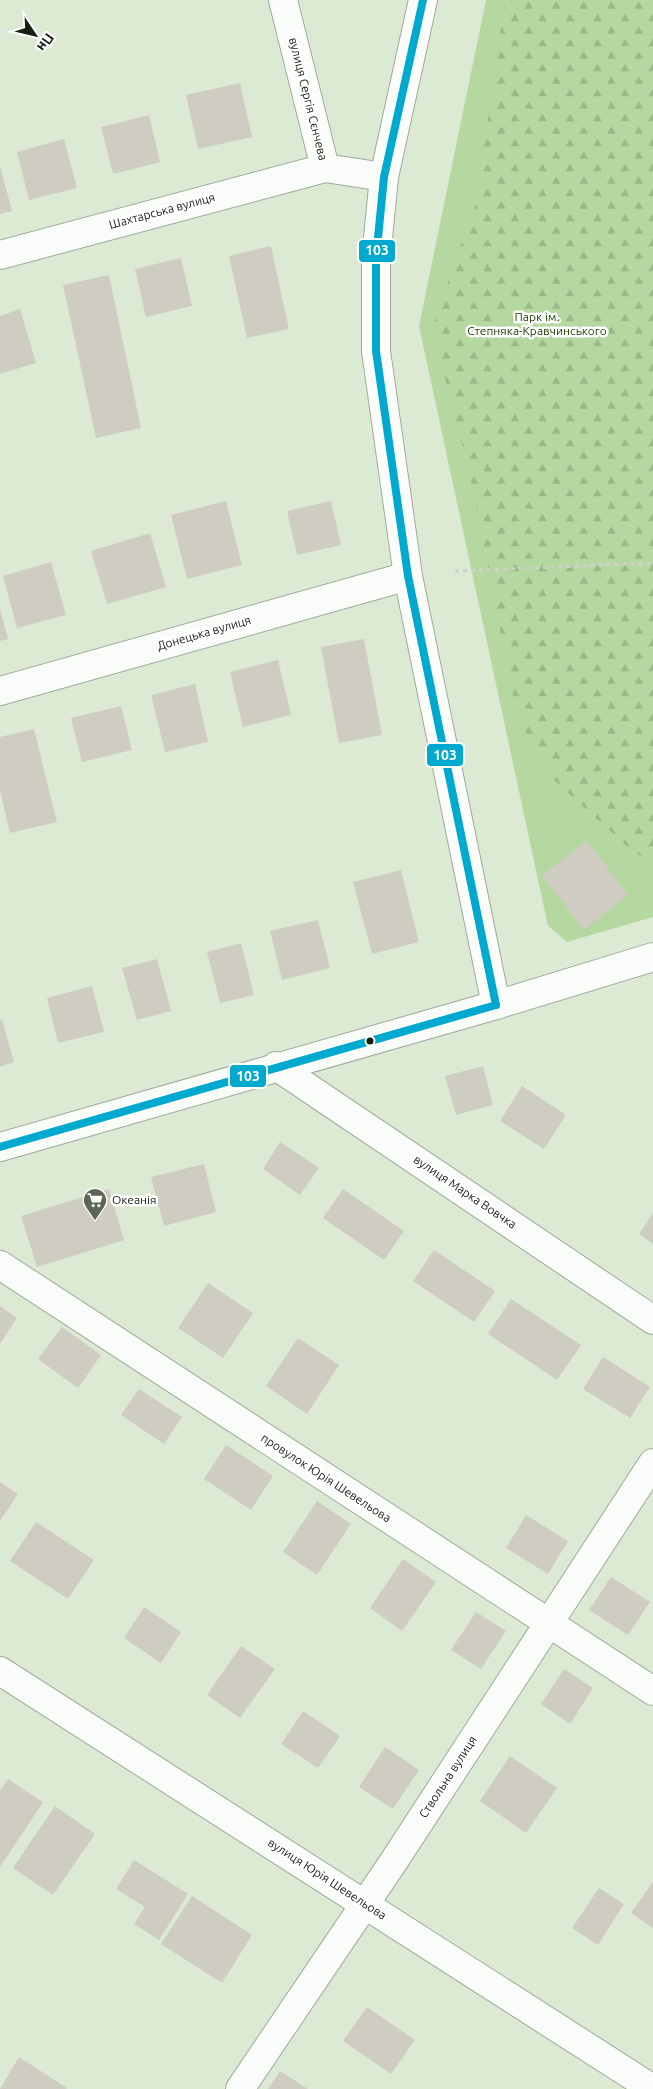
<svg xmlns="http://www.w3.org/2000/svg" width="653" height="2089" font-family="Ubuntu,sans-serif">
	<defs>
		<pattern id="forest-firs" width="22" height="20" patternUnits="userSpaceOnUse" patternTransform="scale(1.25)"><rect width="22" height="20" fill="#b4d89f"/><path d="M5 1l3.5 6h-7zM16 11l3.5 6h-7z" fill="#9ab988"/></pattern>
	</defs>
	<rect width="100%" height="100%" fill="#dcead4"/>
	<!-- green -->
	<path fill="#b4d89f" d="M 486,0 L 653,0 L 653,917 L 567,942 L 548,926 L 419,326 Z"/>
	<!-- forest -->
	<path fill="url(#forest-firs)" d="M 505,0 L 653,0 L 653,864 L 631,850 L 555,781 L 517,717 L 473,489 L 432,326 L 476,203 Z"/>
	<!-- building -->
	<g fill="#cfccc2">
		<path d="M 240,83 L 252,137 L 198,149 L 186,95 Z"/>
		<path d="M 149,115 L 160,162 L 113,174 L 101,127 Z"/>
		<path d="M 64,139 L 77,188 L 29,200 L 17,152 Z"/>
		<path d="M 0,166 L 12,211 L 0,214 Z"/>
		<path d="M 271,246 L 289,329 L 247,338 L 229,256 Z"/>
		<path d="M 181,258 L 192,306 L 146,317 L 135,269 Z"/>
		<path d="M 109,275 L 141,428 L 96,438 L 63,285 Z"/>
		<path d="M 20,309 L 36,363 L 0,374 L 0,316 Z"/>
		<path d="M 226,501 L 242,565 L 187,579 L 171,515 Z"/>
		<path d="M 331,501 L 341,545 L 297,555 L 287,511 Z"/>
		<path d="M 150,533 L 166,587 L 107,604 L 91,551 Z"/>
		<path d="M 51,562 L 66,615 L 17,628 L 3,576 Z"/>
		<path d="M 0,609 L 8,639 L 0,641 Z"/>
		<path d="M 364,639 L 382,735 L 339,743 L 321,647 Z"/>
		<path d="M 278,660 L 291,715 L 243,727 L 230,672 Z"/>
		<path d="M 195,684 L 208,742 L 165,752 L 151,695 Z"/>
		<path d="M 121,706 L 132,750 L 82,762 L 71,718 Z"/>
		<path d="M 34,729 L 57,822 L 10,833 L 0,791 L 0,737 Z"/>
		<path d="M 587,841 L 628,895 L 584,930 L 542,875 Z"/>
		<path d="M 401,870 L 419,942 L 372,954 L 353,882 Z"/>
		<path d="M 318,920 L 330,968 L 282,980 L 270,931 Z"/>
		<path d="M 241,943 L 254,995 L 220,1003 L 207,952 Z"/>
		<path d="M 157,959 L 171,1011 L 137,1020 L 122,968 Z"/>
		<path d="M 92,986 L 104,1032 L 58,1043 L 47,998 Z"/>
		<path d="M 2,1019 L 14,1062 L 0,1067 L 0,1020 Z"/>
		<path d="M 483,1066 L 493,1105 L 456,1115 L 445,1076 Z"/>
		<path d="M 522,1086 L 566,1115 L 544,1149 L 500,1121 Z"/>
		<path d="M 280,1142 L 319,1168 L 300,1195 L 263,1169 Z"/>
		<path d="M 204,1164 L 216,1212 L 164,1226 L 151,1177 Z"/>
		<path d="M 109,1189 L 124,1240 L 37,1267 L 21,1216 Z"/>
		<path d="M 343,1189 L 404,1231 L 384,1260 L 323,1218 Z"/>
		<path d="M 653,1213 L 653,1244 L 639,1234 Z"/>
		<path d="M 434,1250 L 495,1291 L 474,1322 L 413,1281 Z"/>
		<path d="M 208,1283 L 253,1313 L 223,1358 L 178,1328 Z"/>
		<path d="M 511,1299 L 581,1345 L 557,1380 L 488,1334 Z"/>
		<path d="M 0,1306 L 17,1318 L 0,1344 Z"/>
		<path d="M 62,1327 L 101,1355 L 78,1388 L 38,1359 Z"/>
		<path d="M 298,1338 L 339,1365 L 307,1414 L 266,1386 Z"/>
		<path d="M 603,1357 L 650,1387 L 630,1418 L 583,1389 Z"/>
		<path d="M 139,1389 L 182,1417 L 164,1444 L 121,1415 Z"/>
		<path d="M 226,1445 L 273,1476 L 251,1510 L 204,1479 Z"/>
		<path d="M 0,1482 L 18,1494 L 0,1521 Z"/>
		<path d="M 317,1501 L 351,1524 L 317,1575 L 283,1552 Z"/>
		<path d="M 526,1515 L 568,1541 L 548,1574 L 506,1548 Z"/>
		<path d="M 36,1522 L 94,1560 L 68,1599 L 10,1561 Z"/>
		<path d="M 403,1559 L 436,1582 L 402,1631 L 370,1608 Z"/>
		<path d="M 611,1577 L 650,1602 L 628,1635 L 589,1610 Z"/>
		<path d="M 144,1607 L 181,1632 L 161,1663 L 124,1638 Z"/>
		<path d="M 476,1612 L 506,1631 L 481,1669 L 451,1650 Z"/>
		<path d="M 241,1646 L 275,1669 L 240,1718 L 207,1695 Z"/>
		<path d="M 564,1669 L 593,1688 L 570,1724 L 541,1704 Z"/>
		<path d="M 303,1711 L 340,1736 L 318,1768 L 281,1744 Z"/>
		<path d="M 385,1747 L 419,1770 L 393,1809 L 359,1787 Z"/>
		<path d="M 510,1756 L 557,1788 L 526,1833 L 480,1801 Z"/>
		<path d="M 8,1779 L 43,1802 L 0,1867 L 0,1791 Z"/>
		<path d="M 55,1806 L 95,1834 L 53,1895 L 13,1868 Z"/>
		<path d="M 134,1860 L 188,1894 L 159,1940 L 134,1924 L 145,1907 L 116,1889 Z"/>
		<path d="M 653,1882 L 653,1928 L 631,1913 Z"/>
		<path d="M 599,1888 L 624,1904 L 598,1945 L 572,1928 Z"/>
		<path d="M 192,1896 L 252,1935 L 222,1983 L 161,1944 Z"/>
		<path d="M 367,2007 L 415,2040 L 391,2074 L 343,2041 Z"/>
		<path d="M 19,2057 L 67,2088 L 66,2089 L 0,2089 Z"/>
		<path d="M 280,2071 L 308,2089 L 268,2089 Z"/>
	</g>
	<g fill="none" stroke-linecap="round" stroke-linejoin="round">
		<!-- minor casing -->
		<g stroke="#a0aa9a" stroke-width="30">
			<g id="minor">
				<path d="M 283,0 L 325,168 L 384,177"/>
				<path d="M 0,255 L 325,168"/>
				<path d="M 0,691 L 408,576"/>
				<path d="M 276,1066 L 653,1320"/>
				<path d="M 0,1265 L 653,1691"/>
				<path d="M 240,2089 L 394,1861 L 653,1463"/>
			</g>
		</g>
		<!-- tertiary casing -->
		<g stroke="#a0aa9a" stroke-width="30">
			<g id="tertiary">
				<path d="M 496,1005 L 653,957"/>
				<path d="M 0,1671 L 653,2089"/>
			</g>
		</g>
		<!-- secondary casing -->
		<g stroke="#a0aa9a" stroke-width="30">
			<path id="secondary" d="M 0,1147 L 496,1005 L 408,576 L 376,351 L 376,258 L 384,177 L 423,0"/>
		</g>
		<!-- path -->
		<path stroke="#ced2cc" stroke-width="3" stroke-dasharray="4 4" stroke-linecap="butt" d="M 455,571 L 653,563"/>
		<!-- minor -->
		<use href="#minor" stroke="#fafcf9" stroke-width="28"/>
		<!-- tertiary -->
		<use href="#tertiary" stroke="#fafcf9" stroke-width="28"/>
		<!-- secondary -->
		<use href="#secondary" stroke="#fafcf9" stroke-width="28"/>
		<!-- bus-1 casing -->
		<g stroke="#fff" stroke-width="11">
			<g id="bus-1">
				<path d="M 423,0 L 384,177 L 376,258 L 376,351 L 408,576 L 496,1005"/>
				<path d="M 0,1147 L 496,1005"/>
			</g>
		</g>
		<!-- bus-1 -->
		<use href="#bus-1" stroke="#00a9ce" stroke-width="8"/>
	</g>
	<!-- icons -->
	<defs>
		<g id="supermarket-pin" transform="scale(1.25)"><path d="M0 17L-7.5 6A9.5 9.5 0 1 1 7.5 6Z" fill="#5b6656" stroke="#fff"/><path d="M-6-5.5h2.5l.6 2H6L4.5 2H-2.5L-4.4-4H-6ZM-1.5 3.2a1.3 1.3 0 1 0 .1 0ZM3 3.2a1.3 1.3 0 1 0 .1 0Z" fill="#fff"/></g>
	</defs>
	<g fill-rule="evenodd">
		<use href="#supermarket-pin" x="95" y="1200"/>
	</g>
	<!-- markers -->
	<circle fill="#161f12" stroke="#fff" stroke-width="2" cx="370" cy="1041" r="4.5"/>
	<g text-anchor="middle" stroke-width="5" stroke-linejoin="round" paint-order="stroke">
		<!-- street labels -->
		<g font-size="12" fill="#161f12" stroke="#fff">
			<text transform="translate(308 99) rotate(76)" y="4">вулиця Сергія Сєнчева</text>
			<text transform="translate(162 211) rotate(-15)" y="4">Шахтарська вулиця</text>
			<text transform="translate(204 633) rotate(-16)" y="4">Донецька вулиця</text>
			<text transform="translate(465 1192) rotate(34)" y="4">вулиця Марка Вовчка</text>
			<text transform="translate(326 1478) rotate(33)" y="4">провулок Юрія Шевельова</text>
			<text transform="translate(448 1777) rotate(-57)" y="4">Ствольна вулиця</text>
			<text transform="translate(327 1879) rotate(33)" y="4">вулиця Юрія Шевельова</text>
		</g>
		<!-- park labels -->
		<g font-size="12" fill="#1e4101" stroke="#fff">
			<text x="537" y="321">Парк ім.<tspan x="537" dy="14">Степняка-Кравчинського</tspan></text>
		</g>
		<!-- poi labels -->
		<g font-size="12" fill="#161f12" stroke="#fff" text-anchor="start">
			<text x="112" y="1204">Океанія</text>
		</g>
	</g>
	<g stroke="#fff" stroke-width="2">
		<rect x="358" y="239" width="38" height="24" rx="5" fill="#00a9ce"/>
		<rect x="426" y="743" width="38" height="24" rx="5" fill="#00a9ce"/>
		<rect x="229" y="1064" width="38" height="24" rx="5" fill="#00a9ce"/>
	</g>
	<g font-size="14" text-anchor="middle" font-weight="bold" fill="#fff">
		<text x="377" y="255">103</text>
		<text x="445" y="760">103</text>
		<text x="248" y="1081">103</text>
	</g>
	<!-- north arrow -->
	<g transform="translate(35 35) rotate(125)" stroke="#ffffff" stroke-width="4" paint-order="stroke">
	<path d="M0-4L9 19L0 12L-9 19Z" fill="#161f12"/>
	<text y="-8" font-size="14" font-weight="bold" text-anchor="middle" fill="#161f12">Пн</text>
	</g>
</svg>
